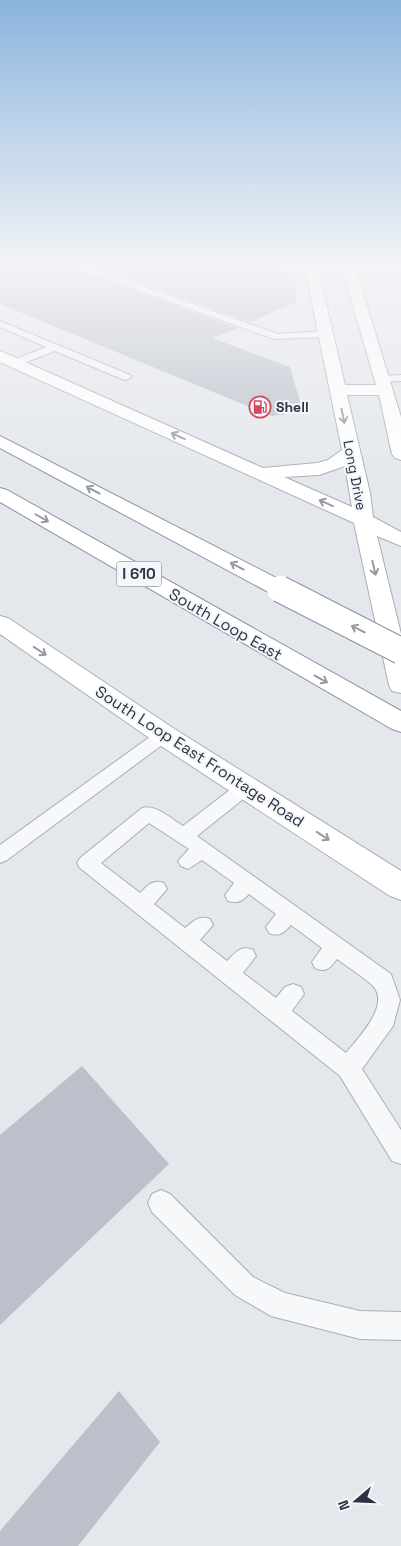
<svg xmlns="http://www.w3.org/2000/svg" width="401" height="1546" font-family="'Space Grotesk',sans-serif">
	<rect width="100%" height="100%" fill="#e4e7ec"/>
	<!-- building -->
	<g fill="#bbc0ca">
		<path d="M 0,264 L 64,264 L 237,328 L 212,338 L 290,367 L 303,412 L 272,416 L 0,304 Z"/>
		<path d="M 86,264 L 259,264 L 297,276 L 296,302 L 250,322 Z"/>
		<path d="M 82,1066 L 169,1164 L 0,1325 L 0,1135 Z"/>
		<path d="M 119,1391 L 160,1442 L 78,1546 L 0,1546 L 0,1531 Z"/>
	</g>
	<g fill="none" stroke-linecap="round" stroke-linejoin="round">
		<!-- lane casing -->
		<g stroke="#a9aeb7" stroke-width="2">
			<g id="lane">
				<path d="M 66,264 L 79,264 L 278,334 L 325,331 L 330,334 L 325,337 L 274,339 Z"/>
				<path d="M 275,264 L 312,268 L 316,271 C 307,277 283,272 275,264 Z"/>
				<path d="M 0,321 L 130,375 L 131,377 L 126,380 L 122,379 L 55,351 L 19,365 L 11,365 L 11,361 L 46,347 L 0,327 Z"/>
				<path d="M 401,375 L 401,381 L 382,382 L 377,379 L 382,376 Z"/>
				<path d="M 164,729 L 170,731 L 172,735 L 170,739 L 7,860 L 0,863 L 0,845 L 158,731 Z"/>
				<path d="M 246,780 L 252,782 L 255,787 L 252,792 L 197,836 L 391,974 L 400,1000 L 393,1026 L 362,1069 L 401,1130 L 401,1164 L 392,1161 L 340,1076 L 80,868 L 77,863 L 80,858 L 142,808 C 156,804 171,819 183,826 L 240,782 ZM 149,823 L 189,849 L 178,861 L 181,866 L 188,869 L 202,860 L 234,883 L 225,895 L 228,901 C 238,904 242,901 249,894 L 276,914 L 266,927 L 269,933 C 279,937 284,933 291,925 L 322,948 L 312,962 L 315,968 C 326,973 330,968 337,959 C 349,968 362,976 372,985 C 392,1004 358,1038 346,1053 L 292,1011 L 304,994 L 301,987 L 293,984 L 285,987 L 276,998 L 243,973 L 256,956 L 253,950 C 241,945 236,952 227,961 L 200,940 L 213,925 L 210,919 C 199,915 194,921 185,928 L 154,904 L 167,889 L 164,883 C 153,879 148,885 140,893 L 101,863 Z"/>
				<path d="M 161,1190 L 170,1194 L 253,1277 L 285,1293 L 360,1311 L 401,1312 L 401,1340 L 360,1339 L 271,1316 L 235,1295 L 152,1212 L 148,1203 L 152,1194 Z"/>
			</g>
		</g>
		<!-- secondary casing -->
		<g stroke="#a9aeb7" stroke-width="2">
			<g id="secondary">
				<path d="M 304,264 L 317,264 L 345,385 L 376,385 L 341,264 L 354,264 L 401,417 L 401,460 L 395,458 L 392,454 L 379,395 L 347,395 L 370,493 L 373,517 L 401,532 L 401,546 L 377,536 L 401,634 L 401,693 L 392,691 L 389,685 L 354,523 L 0,362 L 0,351 L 5,353 L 263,468 L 317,463 L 328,460 L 342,450 ZM 345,466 L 352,507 L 284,477 L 319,475 Z"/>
				<path d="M 0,616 L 8,618 L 173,728 L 401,871 L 401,900 L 390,896 L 155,742 L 0,634 Z"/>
			</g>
		</g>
		<!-- highway casing -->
		<g stroke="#8b94a3" stroke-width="2">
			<g id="highway">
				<path d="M 0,436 L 288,584 L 291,589 L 288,594 L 280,596 L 272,594 L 0,448 Z"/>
				<path d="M 0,488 L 7,490 L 401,711 L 401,732 L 392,729 L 0,502 Z"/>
			</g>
		</g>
		<!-- lane -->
		<use href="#lane" fill="#f7f8fa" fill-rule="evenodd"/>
		<!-- secondary -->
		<use href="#secondary" fill="#fff" fill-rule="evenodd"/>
		<!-- highway -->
		<use href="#highway" fill="#fff" fill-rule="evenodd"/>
		<!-- highway-bridge casing -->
		<g stroke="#8b94a3" stroke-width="28" stroke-linecap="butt">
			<path id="highway-bridge" d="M 280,589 L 401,651"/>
		</g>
		<!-- highway-bridge -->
		<use href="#highway-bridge" stroke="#fff" stroke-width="26"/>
	</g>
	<!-- one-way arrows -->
	<defs><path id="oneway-shaft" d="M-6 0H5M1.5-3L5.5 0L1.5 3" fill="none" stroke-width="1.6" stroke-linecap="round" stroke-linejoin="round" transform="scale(1.25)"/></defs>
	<g stroke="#959aa2">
		<use href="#oneway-shaft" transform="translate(343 416) rotate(78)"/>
		<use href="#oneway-shaft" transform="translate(178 436) rotate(-156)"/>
		<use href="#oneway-shaft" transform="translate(93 490) rotate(-152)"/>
		<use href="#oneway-shaft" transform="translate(326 503) rotate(-156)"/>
		<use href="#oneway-shaft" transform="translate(42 518) rotate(30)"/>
		<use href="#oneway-shaft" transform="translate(237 566) rotate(-152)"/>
		<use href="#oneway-shaft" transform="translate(374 568) rotate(77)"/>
		<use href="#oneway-shaft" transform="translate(358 629) rotate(-153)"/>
		<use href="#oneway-shaft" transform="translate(40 651) rotate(34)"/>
		<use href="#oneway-shaft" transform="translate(321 679) rotate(29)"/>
		<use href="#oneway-shaft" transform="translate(323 836) rotate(33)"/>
	</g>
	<!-- sky -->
	<linearGradient id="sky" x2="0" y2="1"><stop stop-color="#8bb4dd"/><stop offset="0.55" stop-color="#f3f4f6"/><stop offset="1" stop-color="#f3f4f6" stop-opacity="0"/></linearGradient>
	<rect width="401" height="481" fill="url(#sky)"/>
	<!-- icons -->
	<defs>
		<g id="fuel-ring" transform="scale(1.125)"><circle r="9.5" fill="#f4f6f9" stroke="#d1495b" stroke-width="1.5"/><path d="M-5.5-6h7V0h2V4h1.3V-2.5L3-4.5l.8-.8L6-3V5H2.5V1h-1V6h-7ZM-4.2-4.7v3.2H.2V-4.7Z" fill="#d1495b"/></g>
	</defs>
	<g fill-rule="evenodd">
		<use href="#fuel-ring" x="260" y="407"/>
	</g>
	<g text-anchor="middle" stroke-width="4" stroke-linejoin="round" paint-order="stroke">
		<!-- far-poi labels -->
		<g font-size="14" font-weight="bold" fill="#2b3445" stroke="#f4f6f9" text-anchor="start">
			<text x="276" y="412">Shell</text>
		</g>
		<!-- far-street labels -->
		<g font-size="14" fill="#2b3445" stroke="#f4f6f9">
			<text transform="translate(355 475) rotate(79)" y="5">Long Drive</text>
		</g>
		<!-- shield labels -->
		<rect fill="#f4f6f9" stroke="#676e7b" stroke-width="1" x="116.5" y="561.5" width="45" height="25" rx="4"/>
		<g font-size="15" font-weight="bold" fill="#2b3445">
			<text x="139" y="579">I 610</text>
		</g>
		<!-- street labels -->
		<g font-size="16" fill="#2b3445" stroke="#f4f6f9">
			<text transform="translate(226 624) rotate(30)" y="6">South Loop East</text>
			<text transform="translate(200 756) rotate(33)" y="6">South Loop East Frontage Road</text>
		</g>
	</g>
	<!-- north arrow -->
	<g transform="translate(356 1501) rotate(251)" stroke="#f4f6f9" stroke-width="4" paint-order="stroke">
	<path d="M0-4L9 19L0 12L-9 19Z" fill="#2b3445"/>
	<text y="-8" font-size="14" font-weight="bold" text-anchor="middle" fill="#2b3445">N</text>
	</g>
</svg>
